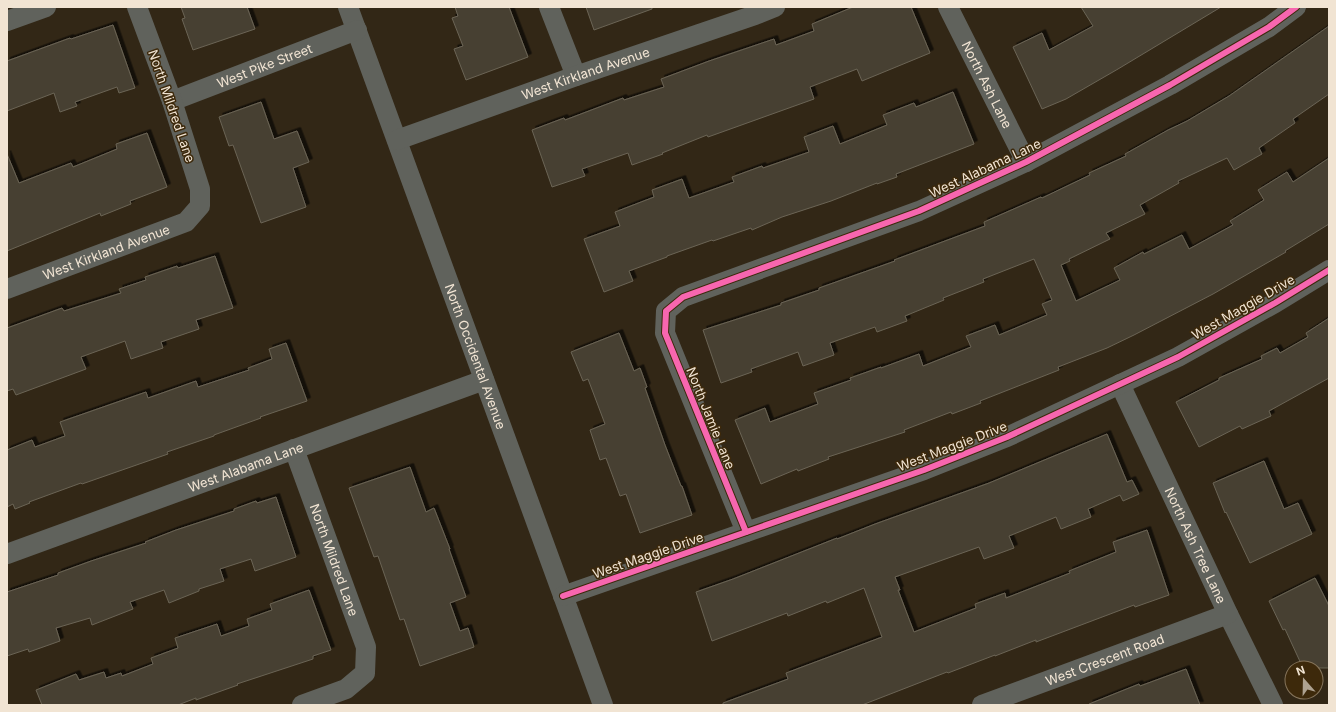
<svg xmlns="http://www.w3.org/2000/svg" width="1336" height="712" font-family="Inter,sans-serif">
	<defs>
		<filter id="shadow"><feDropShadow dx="3.5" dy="-3.5" stdDeviation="0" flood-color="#0009"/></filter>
	</defs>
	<rect width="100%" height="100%" fill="#322716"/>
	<!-- building -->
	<g fill="#474133" stroke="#6b6455" filter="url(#shadow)">
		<path d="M 181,7 L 247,7 L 255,29 L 193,50 L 182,19 L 185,18 Z"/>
		<path d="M 455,7 L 509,7 L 528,57 L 466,80 L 454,49 L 463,46 L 452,18 L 458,16 Z"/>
		<path d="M 586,7 L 652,7 L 652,9 L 594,30 Z"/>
		<path d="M 853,7 L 911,7 L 930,53 L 862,81 L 857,69 L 810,87 L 814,99 L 708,137 L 707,135 L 662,153 L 663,154 L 632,165 L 628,153 L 582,169 L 585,176 L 552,187 L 532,130 L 564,118 L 565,120 L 623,98 L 624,100 L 664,87 L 661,79 L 709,61 L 774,39 L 776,45 L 814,31 L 812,24 Z"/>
		<path d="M 1081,7 L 1221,7 L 1118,69 L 1066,99 L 1042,109 L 1013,47 L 1042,33 L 1049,50 L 1093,26 Z"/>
		<path d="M 113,25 L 135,88 L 119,93 L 117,87 L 75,102 L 77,106 L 60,112 L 54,93 L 7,111 L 7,61 L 70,38 L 71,39 Z"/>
		<path d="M 1329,26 L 1329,94 L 1293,119 L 1295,123 L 1259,148 L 1262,154 L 1234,170 L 1227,158 L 1178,181 L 1179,183 L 1140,205 L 1145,214 L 1106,233 L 1110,239 L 1069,259 L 1070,261 L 1061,265 L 1076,301 L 1120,280 L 1114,268 L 1143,252 L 1144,254 L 1182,235 L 1189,249 L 1233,225 L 1230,221 L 1264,200 L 1258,190 L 1287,172 L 1293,182 L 1329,158 L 1329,224 L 1285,251 L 1286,252 L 1213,294 L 1134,335 L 1107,348 L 1058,367 L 1059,370 L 980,401 L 981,403 L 952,414 L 951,412 L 904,430 L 905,432 L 828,457 L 829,459 L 798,471 L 797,469 L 761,484 L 735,420 L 765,408 L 770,422 L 818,404 L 814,393 L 851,380 L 850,378 L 881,367 L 881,368 L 919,354 L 923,366 L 971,347 L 966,336 L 995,325 L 999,335 L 1047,315 L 1042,304 L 1052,300 L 1034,259 L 983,279 L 984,282 L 943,298 L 944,300 L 905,316 L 907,321 L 877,332 L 875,327 L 830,343 L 834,355 L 803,366 L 798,352 L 751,369 L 752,372 L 721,383 L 703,330 L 781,305 L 781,303 L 819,290 L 819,288 L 895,261 L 894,260 L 985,226 L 984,222 L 1041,197 L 1042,198 L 1090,175 L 1089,173 L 1126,156 L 1125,154 L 1168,130 L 1187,121 L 1229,96 Z"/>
		<path d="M 953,92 L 974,144 L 896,174 L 897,177 L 877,184 L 877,183 L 831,201 L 782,217 L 752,230 L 751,228 L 713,241 L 712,240 L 667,256 L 667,257 L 629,271 L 633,281 L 604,292 L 584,239 L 620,226 L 615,212 L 654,197 L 652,190 L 682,179 L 689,198 L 734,182 L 732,177 L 762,166 L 763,168 L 809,152 L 804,137 L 833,126 L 840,144 L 887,125 L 883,115 L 914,103 L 916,107 Z"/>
		<path d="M 261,102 L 274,139 L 297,131 L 309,162 L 293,168 L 306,207 L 261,223 L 233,145 L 229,146 L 219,117 Z"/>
		<path d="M 147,133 L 167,187 L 130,201 L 131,204 L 101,216 L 100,213 L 7,251 L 7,154 L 19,183 L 71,163 L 73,167 L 117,149 L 116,144 Z"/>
		<path d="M 215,256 L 233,308 L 196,320 L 199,329 L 161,342 L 163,348 L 131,359 L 125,341 L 81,357 L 86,369 L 16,395 L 13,389 L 7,391 L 7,328 L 62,308 L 64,311 L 121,293 L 119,289 L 146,280 L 145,277 L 177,266 L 178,268 Z"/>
		<path d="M 1329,318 L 1329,378 L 1269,411 L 1271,416 L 1242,429 L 1240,426 L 1199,447 L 1176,402 L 1219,380 L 1219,378 L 1262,359 L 1261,356 L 1277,348 L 1280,353 L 1308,337 L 1306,333 Z"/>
		<path d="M 619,333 L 634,371 L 640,368 L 647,387 L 645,388 L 665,445 L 681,486 L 682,486 L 692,515 L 640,533 L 626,494 L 620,496 L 606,458 L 600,460 L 590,430 L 605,424 L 588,379 L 583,381 L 571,352 Z"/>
		<path d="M 286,343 L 307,401 L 260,417 L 261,418 L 214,435 L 214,436 L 167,452 L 168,454 L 82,484 L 81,483 L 29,502 L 30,503 L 15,509 L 13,504 L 7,507 L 7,450 L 32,440 L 35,447 L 65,436 L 60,422 L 146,392 L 148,398 L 196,381 L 198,387 L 249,370 L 248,368 L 272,359 L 269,349 Z"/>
		<path d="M 1107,434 L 1127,482 L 1132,480 L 1139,494 L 1123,501 L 1120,495 L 1088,509 L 1091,517 L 1061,529 L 1056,517 L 1009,536 L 1014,548 L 984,559 L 979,547 L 895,577 L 900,590 L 898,590 L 914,632 L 976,608 L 975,604 L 1005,593 L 1006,598 L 1070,573 L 1069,571 L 1116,552 L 1113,542 L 1147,530 L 1169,595 L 1135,607 L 1134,605 L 1036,642 L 1036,640 L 995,656 L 995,655 L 948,673 L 947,672 L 862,705 L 723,705 L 723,703 L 788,679 L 786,673 L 882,637 L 864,588 L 827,603 L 826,601 L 788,616 L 787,613 L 712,641 L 696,592 L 733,579 L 837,538 L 837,539 L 875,524 L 989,483 Z"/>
		<path d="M 1264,461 L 1284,509 L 1298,503 L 1312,534 L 1250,563 L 1226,512 L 1225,513 L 1213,483 Z"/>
		<path d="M 410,467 L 426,512 L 434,508 L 450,549 L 449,549 L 466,597 L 450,603 L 460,631 L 468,628 L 474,647 L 420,666 L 404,619 L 400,620 L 378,556 L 374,557 L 349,488 Z"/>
		<path d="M 276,497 L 296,557 L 255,571 L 251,559 L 220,569 L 224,581 L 199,589 L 199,591 L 169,603 L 164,590 L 130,602 L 133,609 L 92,625 L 90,618 L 56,628 L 60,641 L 29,652 L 28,649 L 7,656 L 7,592 L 58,575 L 58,573 L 91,561 L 146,543 L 145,542 L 176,530 L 234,511 L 234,509 L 256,501 L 257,503 Z"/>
		<path d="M 1315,578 L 1329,606 L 1329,668 L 1303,668 L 1285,629 L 1283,630 L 1269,601 Z"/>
		<path d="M 309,590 L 331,650 L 313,656 L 313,659 L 237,684 L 238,685 L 196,700 L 196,698 L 178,705 L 42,705 L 36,690 L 76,674 L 79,680 L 104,672 L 106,678 L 121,673 L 122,676 L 153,664 L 151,658 L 178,648 L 175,638 L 217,624 L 221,636 L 249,626 L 247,619 L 272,610 L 270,604 Z"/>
		<path d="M 1186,669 L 1200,705 L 1090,705 L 1089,704 L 1139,684 L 1140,686 Z"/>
	</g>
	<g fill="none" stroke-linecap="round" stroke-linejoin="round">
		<!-- street -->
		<g stroke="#60625c" stroke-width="20">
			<path id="s1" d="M 348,7 L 603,705"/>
			<path d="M 549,7 L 576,76"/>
			<path id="s2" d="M 948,7 L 1026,162"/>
			<path d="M 7,21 L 46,7"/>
			<path id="s3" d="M 172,101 L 357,30"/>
			<path id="s4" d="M 397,140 L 576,76 L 755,15 L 775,7"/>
			<path id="s5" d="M 7,289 L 186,222 L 200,206 L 200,189 L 172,101 L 137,7"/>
			<path id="s6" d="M 1120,384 L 1228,614 L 1273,705"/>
			<path id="s7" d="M 294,449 L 366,647 L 365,673 L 346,689 L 302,705"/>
			<path d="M 746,532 L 665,333 L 666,311 L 683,297 L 919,211 L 1026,162 L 1170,85 L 1269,27 L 1296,7"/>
			<path id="s8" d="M 7,554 L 484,380"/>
			<path d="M 563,596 L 924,470 L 1007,437 L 1178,357 L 1275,303 L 1329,270"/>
			<path id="s9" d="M 982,705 L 1228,614"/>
		</g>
		<!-- cycleway casing -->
		<g stroke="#3d290b" stroke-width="8">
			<g id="cycleway">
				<path d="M 746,532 L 665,333 L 666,311 L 683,297 L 919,211 L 1026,162 L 1170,85 L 1269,27 L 1296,7"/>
				<path d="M 563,596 L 924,470 L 1007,437 L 1178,357 L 1275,303 L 1329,270"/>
			</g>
		</g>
		<!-- cycleway -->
		<use href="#cycleway" stroke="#f766af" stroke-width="6"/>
	</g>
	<g text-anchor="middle" stroke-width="3" stroke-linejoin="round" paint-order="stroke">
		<!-- street labels -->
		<g font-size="13" fill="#f1e4d3" stroke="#3d290b">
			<text dy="5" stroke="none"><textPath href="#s3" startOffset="99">West Pike Street</textPath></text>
			<text dy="5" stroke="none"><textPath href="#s4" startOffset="200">West Kirkland Avenue</textPath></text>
			<text dy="5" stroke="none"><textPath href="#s2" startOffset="87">North Ash Lane</textPath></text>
			<text transform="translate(172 106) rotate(71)" y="5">North Mildred Lane</text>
			<text transform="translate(985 168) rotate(-25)" y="5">West Alabama Lane</text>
			<text dy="5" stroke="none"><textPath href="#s5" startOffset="106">West Kirkland Avenue</textPath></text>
			<text transform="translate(1243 307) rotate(-30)" y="5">West Maggie Drive</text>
			<text dy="5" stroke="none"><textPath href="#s1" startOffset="372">North Occidental Avenue</textPath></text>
			<text transform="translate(711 418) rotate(68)" y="5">North Jamie Lane</text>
			<text transform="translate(952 446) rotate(-21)" y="5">West Maggie Drive</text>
			<text dy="5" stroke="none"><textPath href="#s8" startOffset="254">West Alabama Lane</textPath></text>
			<text dy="5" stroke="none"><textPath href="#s6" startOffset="178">North Ash Tree Lane</textPath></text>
			<text transform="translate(648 555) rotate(-19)" y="5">West Maggie Drive</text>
			<text dy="5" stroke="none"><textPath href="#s7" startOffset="118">North Mildred Lane</textPath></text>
			<text dy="5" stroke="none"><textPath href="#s9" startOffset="131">West Crescent Road</textPath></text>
		</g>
	</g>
	<!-- border -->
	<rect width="1336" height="712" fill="none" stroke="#f1e4d3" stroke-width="16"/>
	<!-- north arrow -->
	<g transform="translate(1304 680) rotate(340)"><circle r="19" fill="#3d290b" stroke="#85745b"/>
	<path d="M0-3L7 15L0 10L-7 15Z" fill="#aea291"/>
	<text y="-6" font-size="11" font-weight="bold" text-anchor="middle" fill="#f1e4d3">N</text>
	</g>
</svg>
